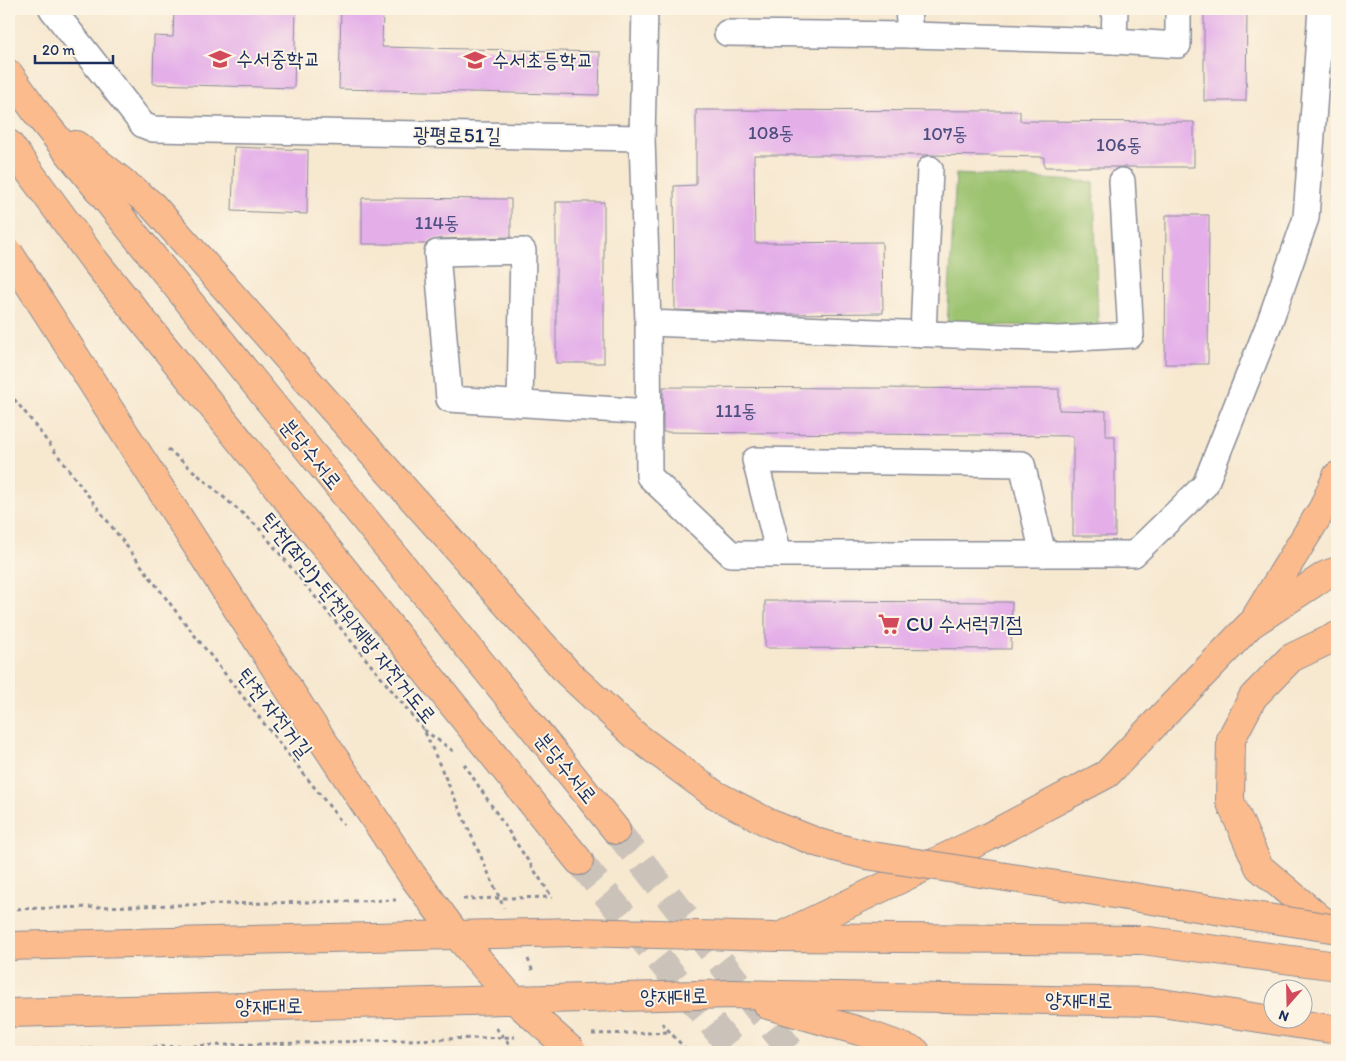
<svg xmlns="http://www.w3.org/2000/svg" width="1346" height="1061" font-family="Itim,'Poor Story',sans-serif">
	<rect width="100%" height="100%" fill="#fcf5e5"/>
	<filter id="ink" filterUnits="userSpaceOnUse"><feTurbulence type="fractalNoise" baseFrequency=".02" numOctaves="2"/><feDisplacementMap in="SourceGraphic" scale="10" xChannelSelector="R" yChannelSelector="G"/><feConvolveMatrix kernelMatrix="1 2 1 2 8 2 1 2 1" color-interpolation-filters="sRGB"/></filter>
	<filter id="wash" filterUnits="userSpaceOnUse"><feTurbulence type="fractalNoise" baseFrequency=".0096" numOctaves="4" result="noise"/><feDisplacementMap in="SourceGraphic" scale="20" xChannelSelector="R" yChannelSelector="G"/><feGaussianBlur stdDeviation="1.12" result="paint"/><feColorMatrix in="noise" values="0 0 0 0 0 0 0 0 0 0 0 0 0 0 0 0 0 1.4 0 .05"/><feComposite in="paint" operator="in"/></filter>
	<g filter="url(#wash)">
		<rect width="100%" height="100%" fill="#f7e8d0"/>
		<!-- green -->
		<path fill="#9bc36f" stroke="#5b7966" d="M 956,174 L 1094,182 L 1098,326 L 947,325 Z"/>
		<!-- pier -->
		<path fill="#f7e8d0" d="M 52,896 L 195,1051 L 195,1052 L 9,1052 L 9,897 Z"/>
		<g id="blocks">
			<!-- building -->
			<g fill="#e4aee9">
				<path d="M 174,9 L 296,9 L 294,88 L 153,84 L 154,36 L 173,37 Z"/>
				<path d="M 341,9 L 383,9 L 382,47 L 600,52 L 599,95 L 339,89 Z"/>
				<path d="M 1204,9 L 1247,9 L 1246,101 L 1204,101 Z"/>
				<path d="M 696,110 L 1020,111 L 1020,121 L 1194,122 L 1194,167 L 1044,167 L 1044,157 L 930,155 L 754,155 L 755,243 L 882,242 L 883,313 L 785,314 L 675,310 L 674,186 L 696,185 Z"/>
				<path d="M 234,147 L 308,150 L 307,214 L 232,211 Z"/>
				<path d="M 362,198 L 511,199 L 511,237 L 437,239 L 430,241 L 426,244 L 362,244 Z"/>
				<rect x="556" y="202" width="48" height="161"/>
				<path d="M 1166,215 L 1209,215 L 1208,364 L 1165,364 Z"/>
				<path d="M 663,387 L 1059,389 L 1059,410 L 1106,411 L 1106,436 L 1115,436 L 1115,536 L 1073,536 L 1073,436 L 663,432 Z"/>
				<path d="M 765,601 L 1012,602 L 1011,649 L 765,648 Z"/>
			</g>
		</g>
	</g>
	<g filter="url(#ink)">
		<use href="#blocks" fill-opacity="0" stroke="#898c97" stroke-width="1"/>
		<g fill="none" stroke-linecap="round" stroke-linejoin="round">
			<!-- highway-tunnel -->
			<g stroke="#cbc3b9" stroke-width="28" stroke-dasharray="28 14" stroke-linecap="butt">
				<path d="M 616,830 L 792,1052"/>
				<path d="M 579,861 L 735,1052"/>
			</g>
			<!-- minor casing -->
			<g stroke="#898c97" stroke-width="28">
				<g id="minor">
					<path d="M 52,9 L 143,125 L 153,129 L 642,138 L 645,9"/>
					<path d="M 908,9 L 910,35"/>
					<path d="M 727,33 L 910,35 L 1114,41 L 1115,9"/>
					<path d="M 1114,41 L 1178,45 L 1178,9"/>
					<path d="M 642,138 L 648,323 L 649,476 L 731,554 L 1134,554 L 1205,485 L 1269,324 L 1306,218 L 1321,9"/>
					<path d="M 648,323 L 1059,339 L 1131,335 L 1122,181"/>
					<path d="M 923,334 L 930,169"/>
					<path d="M 520,404 L 523,251 L 437,253 L 449,399 L 649,412"/>
					<path d="M 779,554 L 755,460 L 1022,464 L 1043,554"/>
				</g>
			</g>
			<!-- major casing -->
			<g stroke="#898c97" stroke-width="30">
				<g id="major">
					<path d="M 1257,615 L 1323,508 L 1337,476"/>
					<path d="M 1337,636 L 1291,658 L 1253,697 L 1231,739 L 1230,801 L 1259,867 L 1319,918 L 1337,929"/>
					<path d="M 575,932 L 777,937 L 1142,940 L 1337,966"/>
					<path d="M 783,935 L 988,837 L 1107,774 L 1250,625 L 1326,575 L 1337,571"/>
					<path d="M 623,997 L 733,994 L 1155,1002 L 1337,1030"/>
					<path d="M 768,1005 L 859,1031 L 916,1052"/>
				</g>
			</g>
			<!-- highway casing -->
			<g stroke="#898c97" stroke-width="30">
				<g id="highway">
					<path d="M 9,74 L 39,116 L 616,830"/>
					<path d="M 9,144 L 94,260 L 579,861"/>
					<path d="M 76,145 L 152,205 L 331,407"/>
				</g>
			</g>
			<!-- path -->
			<g stroke="#898c97" stroke-width="3" stroke-dasharray="4 4" stroke-linecap="butt">
				<path d="M 9,393 L 28,416 L 181,618 L 344,825"/>
				<path d="M 168,449 L 258,527 L 424,730 L 504,908"/>
				<path d="M 424,730 L 456,753"/>
				<path d="M 464,764 L 552,897"/>
				<path d="M 528,959 L 533,972"/>
				<path d="M 662,1023 L 688,1052"/>
				<path d="M 496,1028 L 516,1052"/>
				<path d="M 647,1033 L 669,1032"/>
			</g>
			<!-- minor -->
			<use href="#minor" stroke="#fff" stroke-width="25"/>
			<!-- major -->
			<use href="#major" stroke="#fbbb8c" stroke-width="28"/>
			<!-- highway -->
			<use href="#highway" stroke="#fbbb8c" stroke-width="28"/>
			<!-- major-bridge casing -->
			<g stroke="#898c97" stroke-width="30" stroke-linecap="butt">
				<g id="major-bridge">
					<path d="M 9,946 L 575,932"/>
					<path d="M 9,1013 L 623,997"/>
				</g>
			</g>
			<!-- highway-bridge casing -->
			<g stroke="#898c97" stroke-width="30" stroke-linecap="butt">
				<g id="highway-bridge">
					<path d="M 9,253 L 303,711 L 412,875 L 455,933 L 508,994 L 573,1052"/>
					<path d="M 331,407 L 568,673 L 636,736 L 714,794 L 771,824 L 819,843 L 866,855 L 1337,929"/>
				</g>
			</g>
			<!-- path-bridge -->
			<g stroke="#898c97" stroke-width="3" stroke-dasharray="4 4" stroke-linecap="butt">
				<path d="M 463,899 L 552,897"/>
				<path d="M 9,909 L 396,900"/>
				<path d="M 592,1034 L 647,1033"/>
				<path d="M 9,1051 L 515,1037"/>
			</g>
			<!-- major-bridge -->
			<use href="#major-bridge" stroke="#fbbb8c" stroke-width="28"/>
			<!-- highway-bridge -->
			<use href="#highway-bridge" stroke="#fbbb8c" stroke-width="28"/>
		</g>
	</g>
	<!-- icons -->
	<defs>
		<g id="school-bare" transform="scale(1.725)"><path d="M0-5L7-2L0 1L-7-2ZM-4 1L0 2.5L4 1V4Q0 6-4 4Z" fill="#d1495b" stroke="#fcf5e5" stroke-width="2.5" paint-order="stroke"/></g>
		<g id="supermarket-bare" transform="scale(1.725)"><path d="M-6-5.5h2.5l.6 2H6L4.5 2H-2.5L-4.4-4H-6ZM-1.5 3.2a1.3 1.3 0 1 0 .1 0ZM3 3.2a1.3 1.3 0 1 0 .1 0Z" fill="#d1495b" stroke="#fcf5e5" stroke-width="2.5" paint-order="stroke"/></g>
	</defs>
	<g fill-rule="evenodd">
		<use href="#school-bare" x="220" y="59"/>
		<use href="#school-bare" x="475" y="60"/>
		<use href="#supermarket-bare" x="889" y="624"/>
	</g>
	<g text-anchor="middle" stroke-width="4" stroke-linejoin="round" paint-order="stroke">
		<!-- number labels -->
		<g font-size="19" fill="#4d4f81">
			<text x="771" y="139">108동</text>
			<text x="945" y="140">107동</text>
			<text x="1119" y="151">106동</text>
			<text x="437" y="229">114동</text>
			<text x="736" y="417">111동</text>
		</g>
		<!-- poi labels -->
		<g font-size="21" fill="#1b2f5e" stroke="#fcf5e5" text-anchor="start">
			<text x="236" y="66">수서중학교</text>
			<text x="492" y="67">수서초등학교</text>
			<text x="906" y="631">CU 수서럭키점</text>
		</g>
		<!-- street labels -->
		<g font-size="21" fill="#1b2f5e" stroke="#fcf5e5">
			<text transform="translate(457 135) rotate(1)" y="7">광평로51길</text>
			<text transform="translate(311 454) rotate(51)" y="7">분당수서로</text>
			<text transform="translate(349 618) rotate(51)" y="7">탄천(좌안)-탄천위제방 자전거도로</text>
			<text transform="translate(275 713) rotate(52)" y="7">탄천 자전거길</text>
			<text transform="translate(566 768) rotate(51)" y="7">분당수서로</text>
			<text transform="translate(674 996) rotate(-1)" y="7">양재대로</text>
			<text transform="translate(1079 1000) rotate(1)" y="7">양재대로</text>
			<text transform="translate(269 1006) rotate(-1)" y="7">양재대로</text>
		</g>
	</g>
	<!-- margin -->
	<rect width="1346" height="1061" fill="none" stroke="#fcf5e5" stroke-width="30"/>
	<!-- north arrow -->
	<g transform="translate(1288 1004) rotate(200)"><circle r="24" fill="#fcf5e5" stroke="#a2a6af"/>
	<path d="M0-4L9 19L0 12L-9 19Z" fill="#d1495b"/>
	<text y="-8" font-size="14" font-weight="bold" text-anchor="middle" fill="#1b2f5e">N</text>
	</g>
	<!-- scale -->
	<path d="M35 55v8h78v-8" fill="none" stroke="#1b2f5e" stroke-width="2.5"/>
	<text x="42" y="55" font-size="15" fill="#1b2f5e" stroke="#fcf5e5" stroke-width="4" paint-order="stroke">20 m</text>
</svg>
